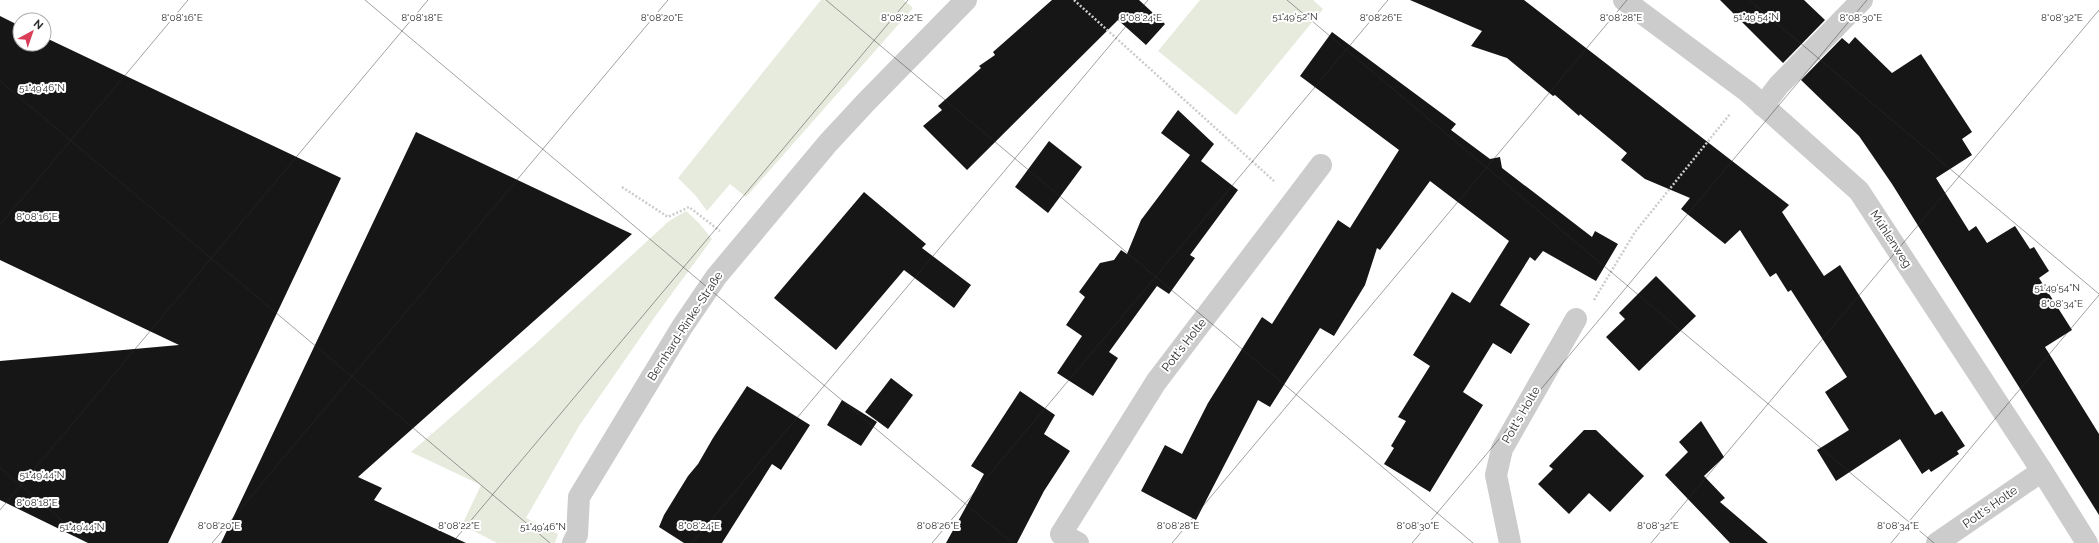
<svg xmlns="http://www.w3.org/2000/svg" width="2099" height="543" font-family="Raleway,sans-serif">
	<rect width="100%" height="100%" fill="#fff"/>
	<!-- green -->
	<g fill="#e6ebde">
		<path d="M 821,0 L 904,0 L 913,8 L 746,197 L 730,184 L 707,211 L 696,196 L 678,178 Z"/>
		<path d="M 1200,0 L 1313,0 L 1323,9 L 1236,115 L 1158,51 Z"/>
		<path d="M 686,211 L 698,222 L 712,239 L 654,318 L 579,426 L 526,518 L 558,534 L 555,543 L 497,543 L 462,525 L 481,485 L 411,452 L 533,346 L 669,221 Z"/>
	</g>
	<!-- building -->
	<g fill="#161616">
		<path d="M 1052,0 L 1139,0 L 1165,24 L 1146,45 L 1118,20 L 967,170 L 923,126 L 942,110 L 938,106 L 981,68 L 979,66 L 995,55 L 993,52 Z"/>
		<path d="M 1410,0 L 1524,0 L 1789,205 L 1782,212 L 1824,276 L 1840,265 L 1935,415 L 1942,411 L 1965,446 L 1957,451 L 1959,454 L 1931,472 L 1929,469 L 1922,474 L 1900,439 L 1836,481 L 1817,450 L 1849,430 L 1825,392 L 1847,377 L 1791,290 L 1788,292 L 1776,273 L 1770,277 L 1740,230 L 1725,244 L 1681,209 L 1690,198 L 1645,179 L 1621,160 L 1627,153 L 1580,114 L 1579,116 L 1555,95 L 1553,96 L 1507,58 L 1471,46 L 1482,31 Z"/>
		<path d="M 1720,0 L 1804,0 L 1825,20 L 1783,63 Z"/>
		<path d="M 0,16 L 20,26 L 20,44 L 44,44 L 44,37 L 341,178 L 168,543 L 88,543 L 0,500 L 0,361 L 179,345 L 0,260 Z"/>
		<path d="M 1332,32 L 1456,124 L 1451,130 L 1490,159 L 1500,157 L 1502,168 L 1592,237 L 1595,231 L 1618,244 L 1596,281 L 1543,251 L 1535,261 L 1530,257 L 1500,305 L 1530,324 L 1511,354 L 1493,343 L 1463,392 L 1483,405 L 1430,492 L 1384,464 L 1394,448 L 1391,446 L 1406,421 L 1398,417 L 1430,366 L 1413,355 L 1452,292 L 1470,303 L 1509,241 L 1430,181 L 1380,250 L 1377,248 L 1365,285 L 1334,336 L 1320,328 L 1270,407 L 1258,400 L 1196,520 L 1141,491 L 1165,445 L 1182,454 L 1208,403 L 1262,317 L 1272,324 L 1338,220 L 1350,228 L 1399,150 L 1300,76 Z"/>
		<path d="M 1855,37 L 1892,73 L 1921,54 L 1972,132 L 1962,139 L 1972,155 L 1936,178 L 1969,231 L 1976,226 L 1987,243 L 2015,226 L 2030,249 L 2034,247 L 2049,271 L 2039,278 L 2072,330 L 2045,347 L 2099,434 L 2099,515 L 1892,184 L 1859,136 L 1801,80 L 1842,38 L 1849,44 Z"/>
		<path d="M 1178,110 L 1214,144 L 1201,161 L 1238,190 L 1190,255 L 1195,258 L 1169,294 L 1157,286 L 1109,352 L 1118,358 L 1093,396 L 1057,373 L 1082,336 L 1066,325 L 1085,297 L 1079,292 L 1100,263 L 1114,260 L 1121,250 L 1127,254 L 1141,220 L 1190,155 L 1161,133 Z"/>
		<path d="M 416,132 L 632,234 L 358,477 L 382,488 L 374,500 L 466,543 L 221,543 Z"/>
		<path d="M 1049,141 L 1082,167 L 1048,213 L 1015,187 Z"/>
		<path d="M 864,192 L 926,244 L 922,248 L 971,285 L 954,308 L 904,270 L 836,350 L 774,298 Z"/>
		<path d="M 1656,276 L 1696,316 L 1639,371 L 1606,337 L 1625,319 L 1619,313 Z"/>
		<path d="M 891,378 L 913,395 L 888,429 L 865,412 Z"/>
		<path d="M 747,386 L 810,425 L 781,470 L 772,464 L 722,543 L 684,543 L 659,527 L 664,515 L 688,476 L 698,464 L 713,438 Z"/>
		<path d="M 1020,391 L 1055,415 L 1044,434 L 1070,451 L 1044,491 L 1017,543 L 946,543 L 984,474 L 971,466 Z"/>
		<path d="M 842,400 L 877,422 L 861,446 L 827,425 Z"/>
		<path d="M 1701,421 L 1724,457 L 1704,476 L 1725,498 L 1720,502 L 1768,543 L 1730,543 L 1665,475 L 1688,452 L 1679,442 Z"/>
		<path d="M 1584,430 L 1596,430 L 1644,476 L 1610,512 L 1589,493 L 1569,514 L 1538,484 L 1553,469 L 1549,466 Z"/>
	</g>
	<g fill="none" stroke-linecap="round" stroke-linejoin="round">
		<!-- path -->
		<g stroke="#ccc" stroke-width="2.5" stroke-dasharray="2 2" stroke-linecap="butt">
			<path d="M 1074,0 L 1274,181"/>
			<path d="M 622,187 L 668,217 L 689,207 L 720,231"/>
			<path d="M 1594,300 L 1635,232 L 1730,114"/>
		</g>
		<!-- minor -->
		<g stroke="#ccc" stroke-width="22">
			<path d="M 1624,0 L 1748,92 L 1859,191 L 2042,471 L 2087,543"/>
			<path d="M 1763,106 L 1779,85 L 1862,0"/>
			<path d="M 573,543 L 577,535 L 579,497 L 682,327 L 716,277 L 828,143 L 867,101 L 966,0"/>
			<path d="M 1078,543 L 1061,534 L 1156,382 L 1321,165"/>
			<path d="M 1510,543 L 1496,475 L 1502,449 L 1576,319"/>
			<path d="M 1937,543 L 2042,471"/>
		</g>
	</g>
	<!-- ticks -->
	<path fill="none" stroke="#2f2f2f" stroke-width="1" stroke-opacity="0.45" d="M 365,0 L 1012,543M 826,0 L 1473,543M 1287,0 L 1934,543M 1749,0 L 2099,294M 0,81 L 550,543M 0,225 L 188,0M 0,468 L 89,543M 0,510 L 428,0M 212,543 L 668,0M 452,543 L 908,0M 692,543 L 1148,0M 932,543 L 1388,0M 1172,543 L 1627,0M 1412,543 L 1867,0M 1651,543 L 2099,10M 1891,543 L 2099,295"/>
	<g text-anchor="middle" stroke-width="4" stroke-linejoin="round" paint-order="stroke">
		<!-- street labels -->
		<g font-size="12" fill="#2f2f2f" stroke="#fff">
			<text transform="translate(1891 239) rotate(57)" y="4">Mühlenweg</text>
			<text transform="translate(685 326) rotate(-57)" y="4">Bernhard-Rinke-Straße</text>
			<text transform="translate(1184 345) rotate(-52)" y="4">Pott's Holte</text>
			<text transform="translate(1521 415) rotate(-60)" y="4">Pott's Holte</text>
			<text transform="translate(1990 507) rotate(-35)" y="4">Pott's Holte</text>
		</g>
	</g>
	<g font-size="10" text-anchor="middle" fill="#2f2f2f" stroke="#fff" stroke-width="4" stroke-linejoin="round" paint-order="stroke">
		<text x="1295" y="20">51°49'52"N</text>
		<text x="1756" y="20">51°49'54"N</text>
		<text x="2062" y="21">8°08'32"E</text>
		<text x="182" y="21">8°08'16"E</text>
		<text x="422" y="21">8°08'18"E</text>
		<text x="662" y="21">8°08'20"E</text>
		<text x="902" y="21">8°08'22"E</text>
		<text x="1141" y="21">8°08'24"E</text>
		<text x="1381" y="21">8°08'26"E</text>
		<text x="1621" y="21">8°08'28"E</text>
		<text x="1861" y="21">8°08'30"E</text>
		<text x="42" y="91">51°49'46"N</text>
		<text x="37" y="220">8°08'16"E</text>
		<text x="2057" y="291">51°49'54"N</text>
		<text x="2062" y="307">8°08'34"E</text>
		<text x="42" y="478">51°49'44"N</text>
		<text x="37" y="506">8°08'18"E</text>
		<text x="219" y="529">8°08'20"E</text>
		<text x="459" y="529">8°08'22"E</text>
		<text x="699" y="529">8°08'24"E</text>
		<text x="938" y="529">8°08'26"E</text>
		<text x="1178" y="529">8°08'28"E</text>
		<text x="1418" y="529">8°08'30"E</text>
		<text x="1658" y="529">8°08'32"E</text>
		<text x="1898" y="529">8°08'34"E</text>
		<text x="82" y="530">51°49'44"N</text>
		<text x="543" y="530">51°49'46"N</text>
	</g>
	<!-- north arrow -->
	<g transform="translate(32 32) rotate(40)"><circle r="19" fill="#ffffff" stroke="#acacac"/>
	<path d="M0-3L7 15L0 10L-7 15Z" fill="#da3d58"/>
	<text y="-6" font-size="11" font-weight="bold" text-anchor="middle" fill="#2f2f2f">N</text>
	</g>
</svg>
